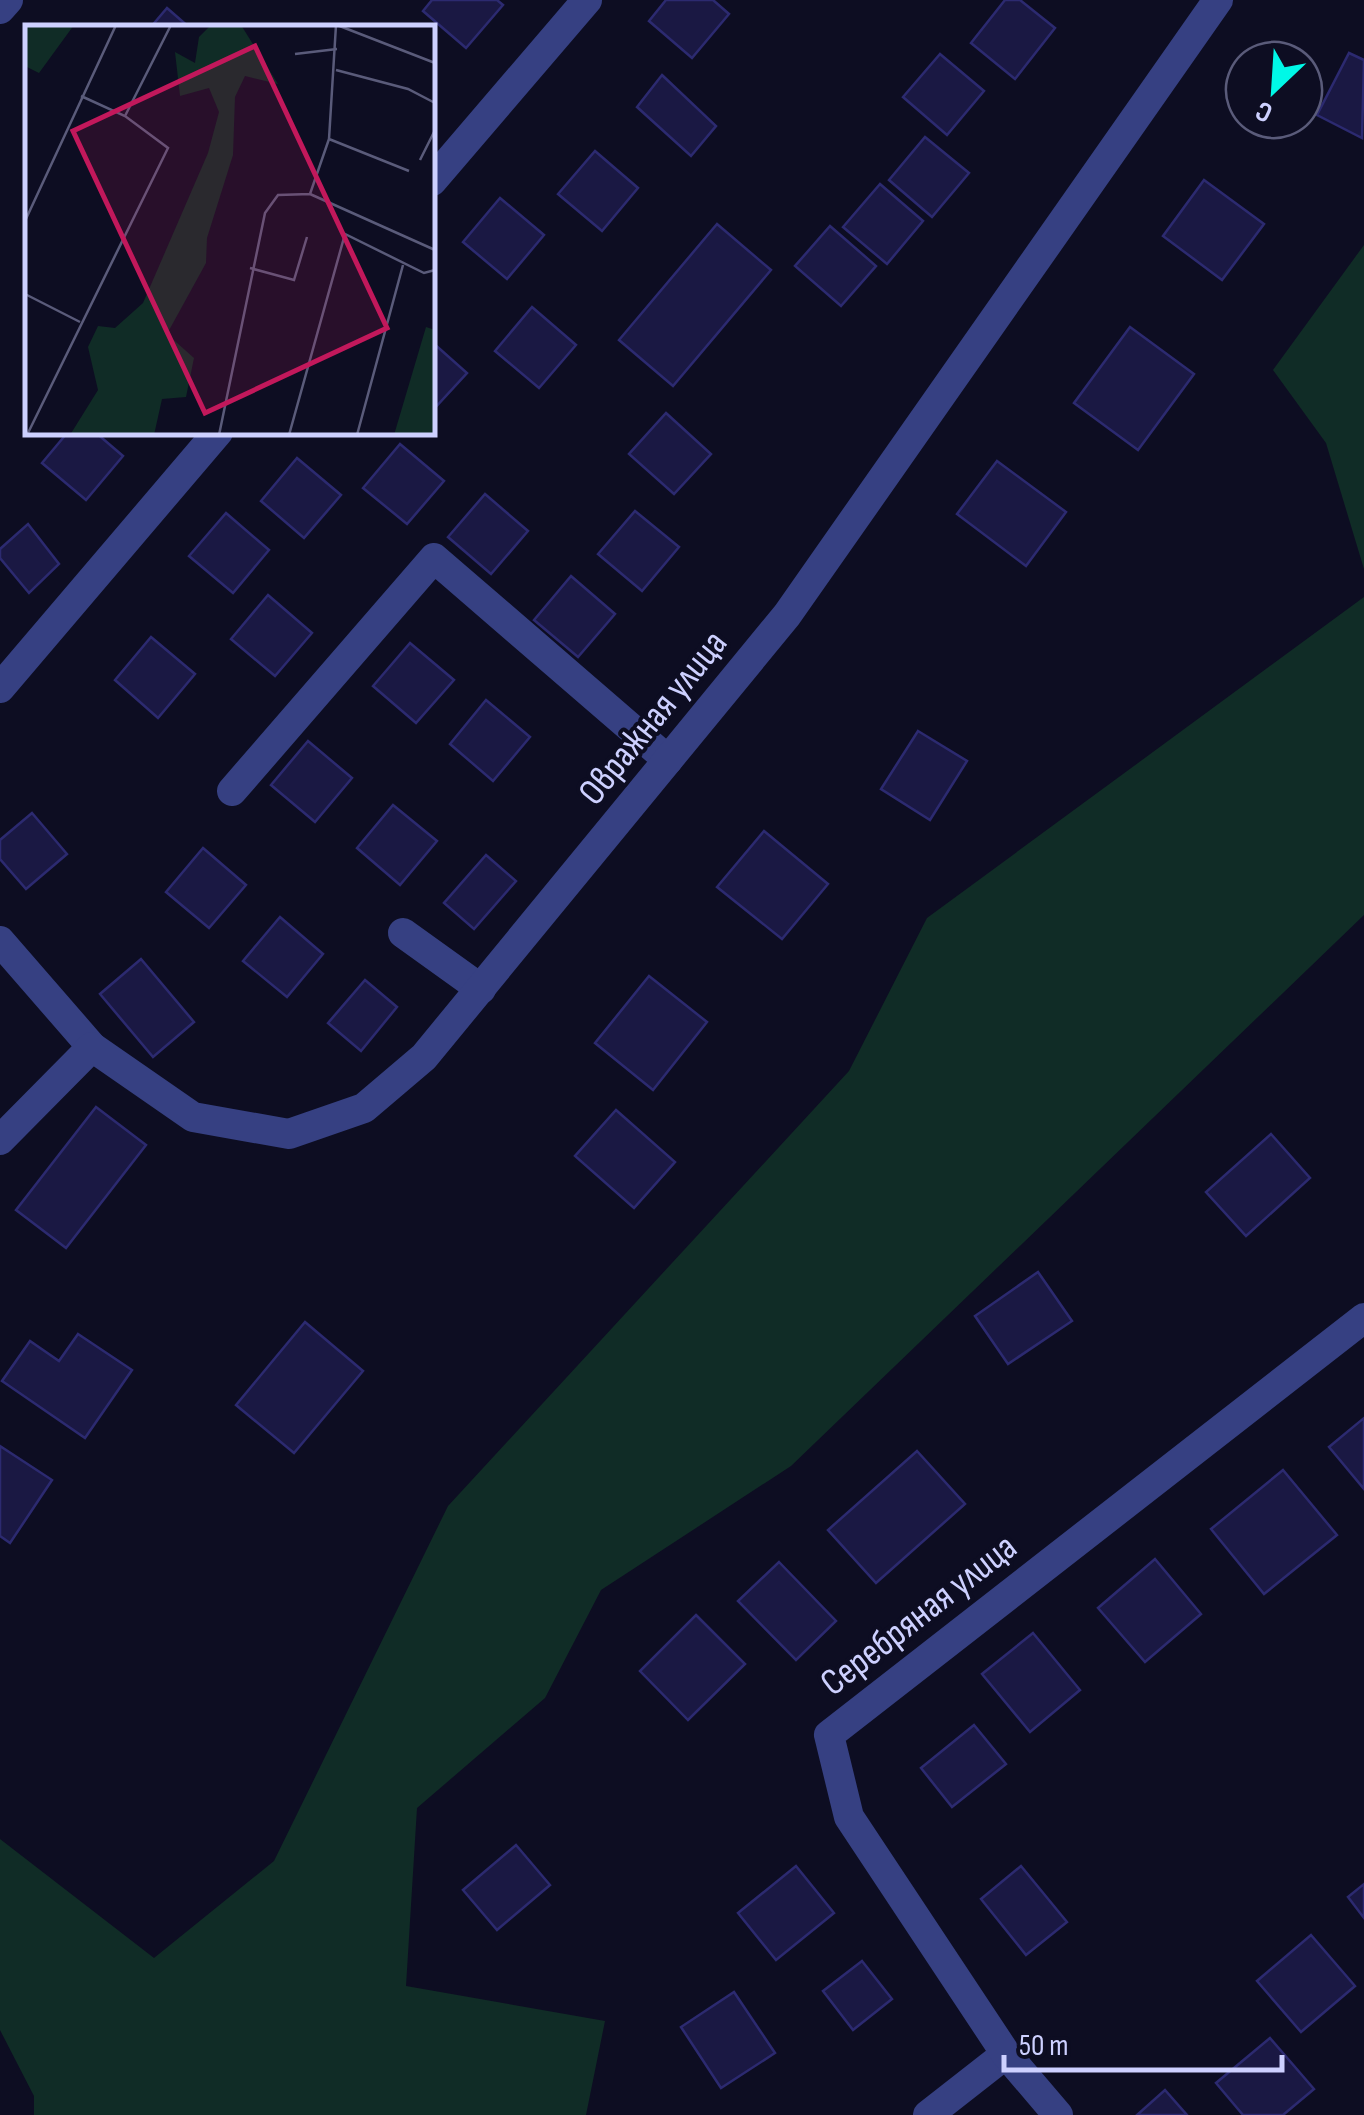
<svg xmlns="http://www.w3.org/2000/svg" width="1364" height="2115" font-family="'Sofia Sans Condensed',sans-serif">
	<rect width="100%" height="100%" fill="#0d0d22"/>
	<!-- green -->
	<g fill="#102c26">
		<path d="M 1364,245 L 1364,569 L 1326,443 L 1273,370 Z"/>
		<path d="M 1364,597 L 1364,915 L 791,1466 L 601,1590 L 545,1698 L 417,1808 L 406,1986 L 605,2021 L 586,2115 L 34,2115 L 34,2096 L 0,2030 L 0,1839 L 154,1958 L 274,1861 L 448,1506 L 849,1071 L 927,918 Z"/>
	</g>
	<!-- building -->
	<g fill="#1a1843" stroke="#2c2a70" stroke-width="2.5">
		<path d="M 432,0 L 497,0 L 503,5 L 466,48 L 423,11 Z"/>
		<path d="M 666,0 L 713,0 L 729,14 L 692,58 L 649,21 Z"/>
		<path d="M 1005,0 L 1020,0 L 1055,28 L 1015,79 L 971,43 Z"/>
		<path d="M 167,8 L 190,28 L 150,28 Z"/>
		<path d="M 1349,53 L 1364,60 L 1362,138 L 1317,115 Z"/>
		<path d="M 940,54 L 984,91 L 947,135 L 903,97 Z"/>
		<path d="M 662,75 L 716,126 L 691,156 L 637,107 Z"/>
		<path d="M 925,137 L 969,173 L 932,217 L 889,180 Z"/>
		<path d="M 595,151 L 638,188 L 602,231 L 558,194 Z"/>
		<path d="M 1204,180 L 1264,224 L 1222,280 L 1163,236 Z"/>
		<path d="M 880,184 L 923,221 L 887,264 L 843,227 Z"/>
		<path d="M 500,198 L 544,235 L 507,279 L 463,242 Z"/>
		<path d="M 717,224 L 771,270 L 673,386 L 619,340 Z"/>
		<path d="M 830,226 L 876,266 L 841,306 L 795,266 Z"/>
		<path d="M 532,307 L 576,345 L 539,388 L 495,351 Z"/>
		<path d="M 1130,327 L 1194,374 L 1138,450 L 1074,403 Z"/>
		<path d="M 432,342 L 467,373 L 432,411 Z"/>
		<path d="M 666,413 L 711,454 L 674,494 L 629,454 Z"/>
		<path d="M 68,432 L 95,432 L 123,456 L 86,500 L 42,463 Z"/>
		<path d="M 400,444 L 444,481 L 407,524 L 363,488 Z"/>
		<path d="M 297,458 L 341,495 L 304,538 L 261,501 Z"/>
		<path d="M 997,461 L 1066,512 L 1026,566 L 957,514 Z"/>
		<path d="M 485,494 L 528,531 L 491,574 L 448,537 Z"/>
		<path d="M 635,511 L 679,547 L 642,591 L 598,554 Z"/>
		<path d="M 226,513 L 269,550 L 233,593 L 189,556 Z"/>
		<path d="M 28,524 L 59,564 L 29,593 L 0,558 L 0,549 Z"/>
		<path d="M 571,576 L 615,614 L 578,657 L 534,620 Z"/>
		<path d="M 268,595 L 312,633 L 275,676 L 231,639 Z"/>
		<path d="M 151,637 L 195,674 L 158,718 L 115,680 Z"/>
		<path d="M 410,643 L 454,680 L 416,723 L 373,686 Z"/>
		<path d="M 486,700 L 530,737 L 493,781 L 450,744 Z"/>
		<path d="M 918,731 L 967,761 L 930,820 L 881,789 Z"/>
		<path d="M 308,741 L 352,778 L 315,822 L 271,785 Z"/>
		<path d="M 393,805 L 437,841 L 400,885 L 357,848 Z"/>
		<path d="M 32,813 L 67,854 L 26,889 L 0,859 L 0,840 Z"/>
		<path d="M 764,831 L 828,884 L 782,939 L 717,887 Z"/>
		<path d="M 203,848 L 246,885 L 209,928 L 166,892 Z"/>
		<path d="M 486,855 L 516,881 L 474,929 L 444,903 Z"/>
		<path d="M 280,917 L 323,954 L 287,997 L 243,961 Z"/>
		<path d="M 141,959 L 194,1022 L 153,1057 L 100,994 Z"/>
		<path d="M 649,976 L 707,1022 L 653,1090 L 595,1043 Z"/>
		<path d="M 365,980 L 397,1007 L 361,1051 L 328,1023 Z"/>
		<path d="M 96,1107 L 146,1145 L 66,1248 L 16,1210 Z"/>
		<path d="M 616,1110 L 675,1162 L 634,1208 L 575,1156 Z"/>
		<path d="M 1271,1134 L 1310,1178 L 1246,1236 L 1206,1192 Z"/>
		<path d="M 1038,1272 L 1072,1321 L 1008,1364 L 975,1316 Z"/>
		<path d="M 305,1322 L 363,1371 L 294,1453 L 236,1405 Z"/>
		<path d="M 78,1334 L 132,1370 L 85,1438 L 2,1381 L 30,1341 L 59,1361 Z"/>
		<path d="M 1364,1418 L 1364,1489 L 1329,1447 Z"/>
		<path d="M 0,1446 L 52,1480 L 10,1543 L 0,1536 Z"/>
		<path d="M 917,1451 L 965,1504 L 876,1583 L 828,1530 Z"/>
		<path d="M 1283,1470 L 1337,1535 L 1264,1594 L 1211,1529 Z"/>
		<path d="M 1155,1559 L 1201,1614 L 1145,1662 L 1098,1608 Z"/>
		<path d="M 779,1562 L 836,1621 L 796,1660 L 738,1601 Z"/>
		<path d="M 696,1615 L 745,1664 L 688,1720 L 640,1671 Z"/>
		<path d="M 1033,1633 L 1080,1690 L 1030,1732 L 982,1674 Z"/>
		<path d="M 974,1725 L 1006,1764 L 952,1807 L 921,1768 Z"/>
		<path d="M 516,1845 L 550,1885 L 497,1930 L 463,1890 Z"/>
		<path d="M 796,1866 L 834,1913 L 776,1960 L 738,1913 Z"/>
		<path d="M 1021,1866 L 1067,1922 L 1026,1955 L 981,1899 Z"/>
		<path d="M 1364,1884 L 1364,1918 L 1348,1897 Z"/>
		<path d="M 1311,1935 L 1355,1986 L 1301,2032 L 1257,1981 Z"/>
		<path d="M 862,1961 L 892,1999 L 853,2030 L 823,1991 Z"/>
		<path d="M 734,1992 L 775,2053 L 721,2088 L 681,2027 Z"/>
		<path d="M 1270,2038 L 1314,2089 L 1283,2115 L 1243,2115 L 1216,2083 Z"/>
		<path d="M 1165,2090 L 1187,2115 L 1137,2115 Z"/>
	</g>
	<g fill="none" stroke-linecap="round" stroke-linejoin="round">
		<!-- minor -->
		<g stroke="#364082" stroke-width="30">
			<path d="M 0,9 L 8,0"/>
			<path d="M 432,181 L 587,0"/>
			<path d="M 0,688 L 218,432"/>
			<path d="M 232,791 L 434,558 L 668,760"/>
			<path d="M 403,933 L 481,989"/>
			<path d="M 0,941 L 92,1047"/>
			<path d="M 0,1140 L 92,1047 L 193,1117 L 289,1134 L 364,1108 L 424,1057 L 787,615 L 1218,0"/>
			<path d="M 928,2115 L 1006,2054"/>
			<path d="M 1058,2115 L 1006,2054 L 849,1817 L 829,1735 L 1364,1318"/>
		</g>
	</g>
	<g text-anchor="middle" stroke-width="8" stroke-linejoin="round" paint-order="stroke">
		<!-- street labels -->
		<g font-size="38" fill="#cdd0ff" stroke="#0d0d22">
			<text transform="translate(652 717) rotate(-51)" y="13">Овражная улица</text>
			<text transform="translate(918 1614) rotate(-38)" y="13">Серебряная улица</text>
		</g>
	</g>
	<!-- overview -->
	<g transform="translate(25 25)">
		<rect width="410" height="410" fill="#0d0d22"/>
		<path d="M 0,0 L 49,0 L 14,48 L 0,41 ZM 186,0 L 216,0 L 253,59 L 220,51 L 210,72 L 208,130 L 182,213 L 181,238 L 142,309 L 169,333 L 161,372 L 137,374 L 129,410 L 45,410 L 73,365 L 63,322 L 73,301 L 90,303 L 118,278 L 183,128 L 194,87 L 184,63 L 155,71 L 150,27 L 170,38 L 174,12 ZM 401,302 L 410,305 L 410,410 L 369,410 Z" fill="#102c26"/>
		<path fill="none" stroke="#5a5b7a" stroke-width="2.5" d="M 312,0 L 410,38M 270,29 L 312,24M 311,45 L 383,64 L 410,78M 100,91 L 146,0M 304,114 L 384,146M 395,135 L 410,105M 285,169 L 410,225M 0,196 L 91,0M 225,243 L 269,255 L 282,212M 0,269 L 55,297M 2,410 L 143,123 L 100,91 L 56,71M 194,410 L 240,188 L 253,170 L 285,169 L 304,114 L 311,0M 264,410 L 320,209 L 399,248 L 410,245M 332,410 L 378,240"/>
		<path fill="#c2185b" fill-opacity="0.15" stroke="#c2185b" stroke-width="5" d="M 230,21 L 362,303 L 180,388 L 48,106 Z"/>
		<rect width="410" height="410" fill="none" stroke="#cdd0ff" stroke-width="5"/>
	</g>
	<!-- north arrow -->
	<g transform="translate(1274 90) rotate(205)"><circle r="48" fill="#0d0d22" stroke="#5a5b7a" stroke-width="2.5"/>
	<path d="M0-8L18 38L0 25L-18 38Z" fill="#00f8e7"/>
	<text y="-15" font-size="28" font-weight="bold" text-anchor="middle" fill="#cdd0ff">С</text>
	</g>
	<!-- scale -->
	<path d="M1004 2055v15h278v-15" fill="none" stroke="#cdd0ff" stroke-width="5"/>
	<text x="1019" y="2055" font-size="30" fill="#cdd0ff" stroke="#0d0d22" stroke-width="8" paint-order="stroke">50 m</text>
</svg>
